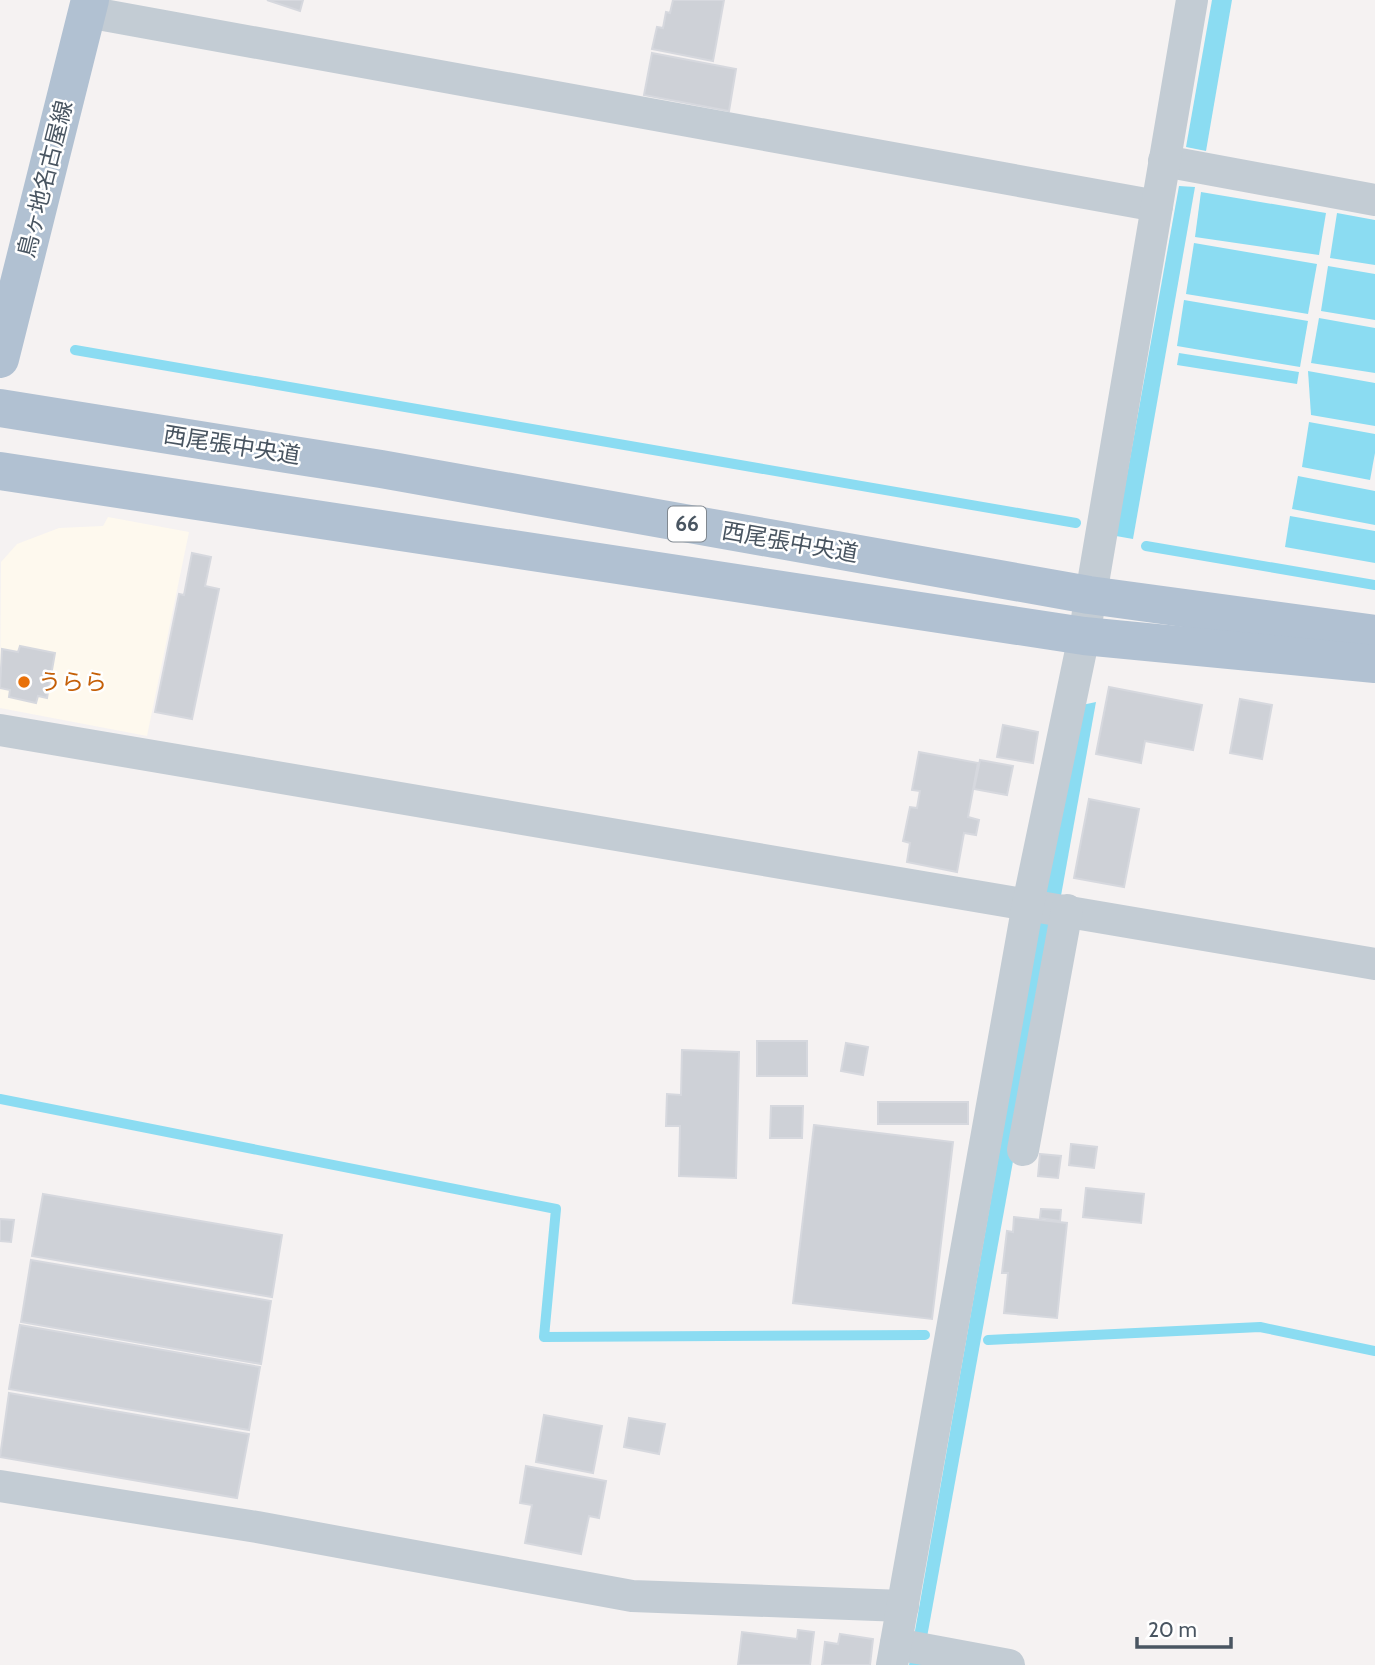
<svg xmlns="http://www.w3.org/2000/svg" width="1375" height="1665" font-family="Cabin,'Noto Sans JP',sans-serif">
	<rect width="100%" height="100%" fill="#f5f2f2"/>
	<!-- commercial -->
	<path fill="#fef9ee" d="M 108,517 L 189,532 L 147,736 L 0,708 L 1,562 L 17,544 L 59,528 L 103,526 Z"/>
	<!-- water -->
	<g fill="#8bdcf2">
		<path d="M 1212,0 L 1232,0 L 1206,151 L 1186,147 Z"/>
		<path d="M 1179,186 L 1195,187 L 1133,539 L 1116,536 Z"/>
		<path d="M 1201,192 L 1326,213 L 1319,255 L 1195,237 Z"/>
		<path d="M 1337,213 L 1375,220 L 1375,265 L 1330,258 Z"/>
		<path d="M 1194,243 L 1317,264 L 1308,314 L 1186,294 Z"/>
		<path d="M 1328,266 L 1375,274 L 1375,320 L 1321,311 Z"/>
		<path d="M 1184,300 L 1308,321 L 1300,367 L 1177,346 Z"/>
		<path d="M 1319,318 L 1375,328 L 1375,373 L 1311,363 Z"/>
		<path d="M 1179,353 L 1299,372 L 1297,384 L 1177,365 Z"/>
		<path d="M 1308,371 L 1375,383 L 1375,426 L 1311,415 Z"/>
		<path d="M 1309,422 L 1375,434 L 1375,453 L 1370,480 L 1302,467 Z"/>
		<path d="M 1298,476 L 1375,491 L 1375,525 L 1292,509 Z"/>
		<path d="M 1290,516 L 1375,531 L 1375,563 L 1285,547 Z"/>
		<path d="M 1096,702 L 922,1665 L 909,1665 L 1045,892 L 1082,705 Z"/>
	</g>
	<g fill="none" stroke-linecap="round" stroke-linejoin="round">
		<!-- stream -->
		<g stroke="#8bdcf2" stroke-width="10">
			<path d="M 75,350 L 1076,523"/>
			<path d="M 1146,546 L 1375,585"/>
			<path d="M 0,1099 L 556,1209 L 544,1337 L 925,1335"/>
			<path d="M 988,1340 L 1260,1327 L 1375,1351"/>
		</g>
	</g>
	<!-- building -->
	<g fill="#ced1d7" stroke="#d6d8de" stroke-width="2">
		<path d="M 267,0 L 303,0 L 300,11 Z"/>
		<path d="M 673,0 L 724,0 L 713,61 L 652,49 L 657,27 L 663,28 L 666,12 L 670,13 Z"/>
		<path d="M 652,53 L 736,69 L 729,111 L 644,95 Z"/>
		<path d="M 192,553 L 211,557 L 205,586 L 219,589 L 192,719 L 155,712 L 179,594 L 184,595 Z"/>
		<path d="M 20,646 L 55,653 L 47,698 L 38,696 L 36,703 L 9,697 L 10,690 L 0,688 L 2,649 L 18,652 Z"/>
		<path d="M 1109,687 L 1202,705 L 1193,750 L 1145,741 L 1141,763 L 1096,754 Z"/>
		<path d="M 1240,699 L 1272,705 L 1262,759 L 1230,753 Z"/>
		<path d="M 1003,725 L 1038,732 L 1033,763 L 997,757 Z"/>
		<path d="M 919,752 L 978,763 L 968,817 L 979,820 L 976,835 L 964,833 L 957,872 L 907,862 L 910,843 L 903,841 L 910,807 L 917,808 L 920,791 L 912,790 Z"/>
		<path d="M 980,760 L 1013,766 L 1007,795 L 974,789 Z"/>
		<path d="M 1089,799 L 1139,809 L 1124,887 L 1074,878 Z"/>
		<rect x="757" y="1041" width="50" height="35"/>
		<path d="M 846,1043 L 868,1047 L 863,1075 L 841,1071 Z"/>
		<path d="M 682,1050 L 739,1052 L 736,1178 L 679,1176 L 680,1126 L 666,1126 L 667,1094 L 681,1095 Z"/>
		<rect x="878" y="1102" width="90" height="22"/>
		<path d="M 771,1106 L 803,1106 L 802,1138 L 770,1138 Z"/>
		<path d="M 814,1125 L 953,1142 L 932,1319 L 793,1303 Z"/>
		<path d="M 1071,1144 L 1097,1147 L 1094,1168 L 1069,1165 Z"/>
		<path d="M 1040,1154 L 1061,1156 L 1058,1178 L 1038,1176 Z"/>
		<path d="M 1086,1188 L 1144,1194 L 1141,1223 L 1083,1217 Z"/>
		<path d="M 43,1194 L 282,1235 L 272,1297 L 32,1256 Z"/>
		<path d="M 1041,1209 L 1061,1210 L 1060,1221 L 1040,1218 Z"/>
		<path d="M 1014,1217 L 1067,1223 L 1057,1318 L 1004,1313 L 1008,1273 L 1002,1273 L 1007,1231 L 1013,1232 Z"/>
		<path d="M 0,1219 L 14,1220 L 11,1242 L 0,1241 Z"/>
		<path d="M 31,1260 L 271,1301 L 261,1364 L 21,1322 Z"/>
		<path d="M 20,1325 L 260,1367 L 249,1430 L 9,1389 Z"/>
		<path d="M 9,1393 L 249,1434 L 237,1498 L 0,1457 Z"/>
		<path d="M 544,1415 L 602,1426 L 593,1473 L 536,1462 Z"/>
		<path d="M 629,1418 L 665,1424 L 659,1454 L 624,1447 Z"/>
		<path d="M 526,1466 L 606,1481 L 599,1518 L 589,1516 L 581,1554 L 525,1543 L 532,1505 L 520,1503 Z"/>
		<path d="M 798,1630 L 814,1632 L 810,1665 L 738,1665 L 742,1632 L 797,1639 Z"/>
		<path d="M 840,1634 L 873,1639 L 870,1665 L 822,1665 L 825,1642 L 838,1644 Z"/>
	</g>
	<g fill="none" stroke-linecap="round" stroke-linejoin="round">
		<!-- minor -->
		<g stroke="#c3ccd4" stroke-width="32">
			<path d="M 87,12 L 1157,206"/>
			<path d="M 1164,161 L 1375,200"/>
			<path d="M 0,730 L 1375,964"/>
			<path d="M 1023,1150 L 1067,910"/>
			<path d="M 0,1486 L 257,1527 L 632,1596 L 903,1606"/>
			<path d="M 896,1644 L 1009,1665"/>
			<path d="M 892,1665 L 1028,904 L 1084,636 L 1192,0"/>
		</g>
		<!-- major -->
		<g stroke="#b1c1d2" stroke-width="38">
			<path d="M 0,359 L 90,0"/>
			<path d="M 0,408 L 381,469 L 1089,595 L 1375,634"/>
			<path d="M 0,471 L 1084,636 L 1375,664"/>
		</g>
	</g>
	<!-- markers -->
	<circle fill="#e8710a" stroke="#fff" stroke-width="2.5" cx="24" cy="682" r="7"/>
	<g text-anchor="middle" stroke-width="5" stroke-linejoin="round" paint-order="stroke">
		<!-- shield labels -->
		<rect fill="#fff" stroke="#808890" stroke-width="2" x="668" y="506.5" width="38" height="35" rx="5"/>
		<g font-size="21" font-weight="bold" fill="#495561">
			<text x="687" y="531">66</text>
		</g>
		<!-- street labels -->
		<g font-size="23" fill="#495561" stroke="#fff">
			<text transform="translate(45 179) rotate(-76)" y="8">鳥ヶ地名古屋線</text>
			<text transform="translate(232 445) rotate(9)" y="8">西尾張中央道</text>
			<text transform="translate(790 542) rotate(10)" y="8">西尾張中央道</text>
		</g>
		<!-- food labels -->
		<g font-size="23" fill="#c56008" stroke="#fff" text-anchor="start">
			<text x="38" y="690">うらら</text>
		</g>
	</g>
	<!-- scale -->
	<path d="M1137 1637v10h94v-10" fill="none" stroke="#495561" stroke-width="3.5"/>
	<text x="1148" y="1637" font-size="21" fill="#495561" stroke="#ffffff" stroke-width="5" paint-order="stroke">20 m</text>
</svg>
